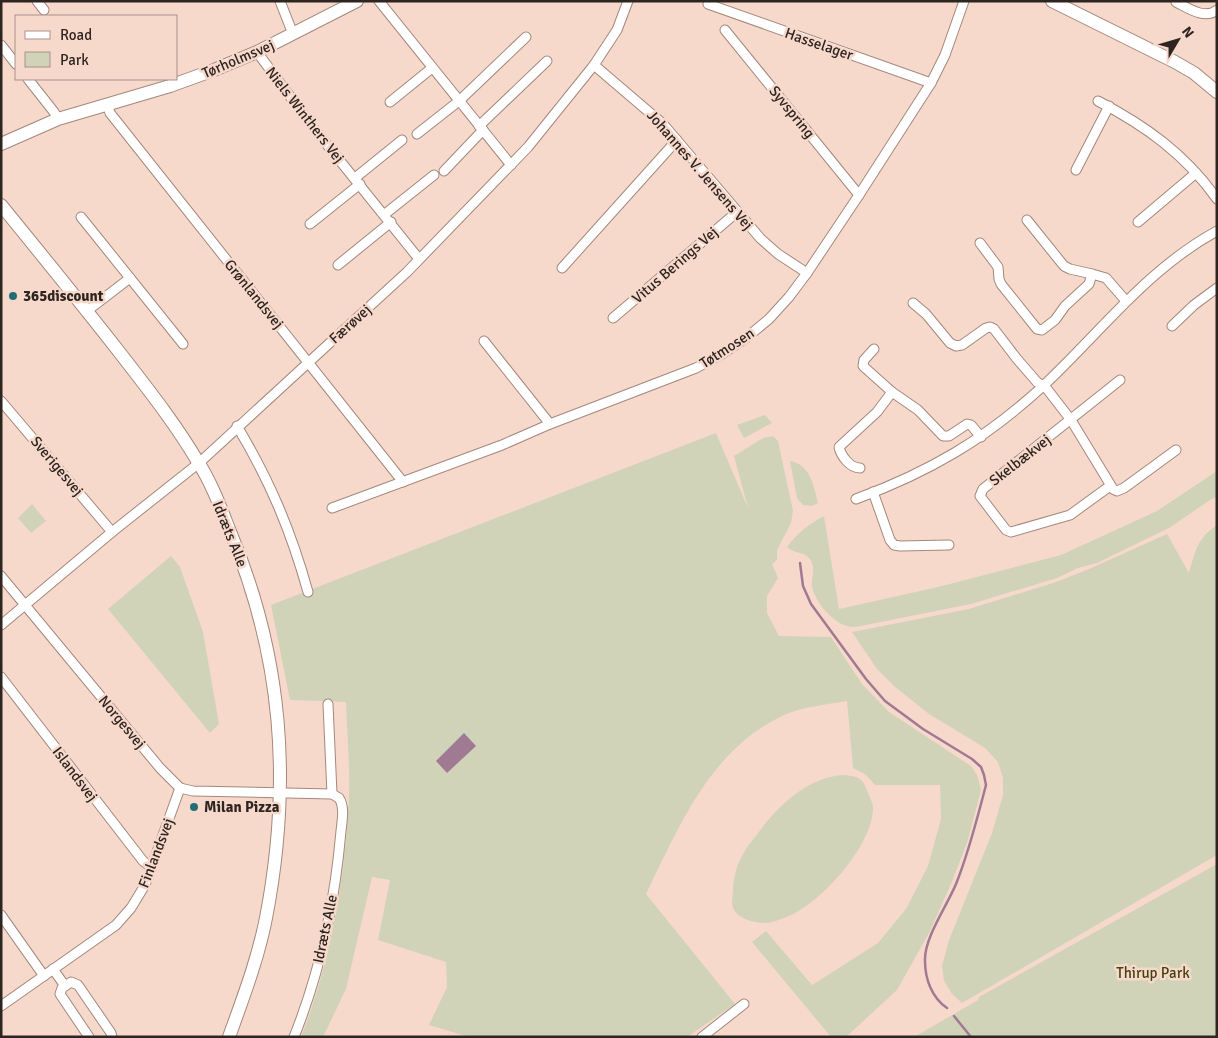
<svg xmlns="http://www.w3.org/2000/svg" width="1218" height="1038" font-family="Signika,sans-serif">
	<rect width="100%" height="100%" fill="#f7d9cc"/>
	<!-- green -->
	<g fill="#d1d3b8">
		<path d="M 765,415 L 772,423 L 744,438 L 737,425 Z"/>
		<path d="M 716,433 L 748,508 L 734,456 L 763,438 L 773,436 L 778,441 L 793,511 L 791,523 L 777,550 L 777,560 L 772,564 L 778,578 L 767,596 L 767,613 L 779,636 L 831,637 L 862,684 L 889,712 L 971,766 L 977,775 L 981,790 L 967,843 L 951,884 L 929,933 L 897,990 L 846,1037 L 831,1037 L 752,942 L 766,931 L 812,985 L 878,943 L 906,909 L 928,866 L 941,819 L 940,785 L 875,785 L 866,775 L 853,768 L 847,701 C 824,705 800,707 780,717 C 709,752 679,827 646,894 L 735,1004 L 687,1037 L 469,1037 L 429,1025 L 447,987 L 446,962 L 378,940 L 390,880 L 372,877 L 346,989 L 323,1037 L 301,1037 C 331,961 345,879 349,797 C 350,766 347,733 346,702 L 290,700 L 271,605 Z"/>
		<path d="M 790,461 C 810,464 814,486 818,503 L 812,506 L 803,505 L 797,498 Z"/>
		<path d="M 1217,471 L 1217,497 L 1210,500 L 1169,528 L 1097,563 L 1078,568 L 1057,578 L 971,604 L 856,627 C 837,629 816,604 812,587 C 811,579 815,571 812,563 C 807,550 795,555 787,547 C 797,533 809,524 824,516 L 839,609 L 938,587 L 1061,555 L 1157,511 Z"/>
		<path d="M 32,504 L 46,521 L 31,533 L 18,518 Z"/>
		<path d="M 1217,525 L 1217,855 L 962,1003 L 952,994 L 944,981 L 942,966 L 949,940 L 992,833 L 1003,795 L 1003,778 L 998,762 L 985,748 L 929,714 L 894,686 L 877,669 L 852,632 L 969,609 L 1056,582 L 1089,569 L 1167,534 L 1189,573 C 1195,552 1197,538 1217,525 Z"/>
		<path d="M 171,556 L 180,567 L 203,632 L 219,724 L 210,733 L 108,609 Z"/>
		<path d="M 844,775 C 860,777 863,778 868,793 C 870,798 873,803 873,808 C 873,846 818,907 784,918 C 778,920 771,923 765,923 C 753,923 734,918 732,904 C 732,899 733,893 733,889 C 734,877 736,866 742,856 C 745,850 750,843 755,837 C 776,808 806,777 844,775 Z"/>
		<path d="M 1217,864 L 1217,1037 L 914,1037 L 978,1000 L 979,997 Z"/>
	</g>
	<!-- water -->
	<path fill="#a07a92" d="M 464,733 L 476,746 L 447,773 L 436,761 Z"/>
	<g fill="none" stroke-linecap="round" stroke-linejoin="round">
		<!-- stream -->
		<g stroke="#a07a92" stroke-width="2.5">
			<path d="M 800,563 L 803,586 L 811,604 L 866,679 L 885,701 L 923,729 L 972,759 L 981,767 L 984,775 L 986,785 C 977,819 969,852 956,884 C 947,906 924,938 925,961 C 925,979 932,998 947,1008"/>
			<path d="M 954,1016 L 971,1037"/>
		</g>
		<!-- street casing -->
		<g stroke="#a3887c" stroke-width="11">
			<g id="street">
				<path d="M 37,1 L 44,10"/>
				<path d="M 280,1 L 293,34"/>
				<path d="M 379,1 L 511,165"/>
				<path d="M 1176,2 C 1188,8 1205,20 1217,10"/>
				<path d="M 708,4 L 931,83"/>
				<path d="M 725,30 L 859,195"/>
				<path d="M 1,45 L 16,64"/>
				<path d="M 257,52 L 312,126 L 419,259"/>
				<path d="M 594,65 L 663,124 L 760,238 L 778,254 L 807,273"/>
				<path d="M 28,79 L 54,112 L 58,119"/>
				<path d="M 1098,101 C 1146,126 1186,155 1217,199"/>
				<path d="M 390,102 L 432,68"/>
				<path d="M 107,104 L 110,113 L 403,482"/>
				<path d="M 479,126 L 547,61"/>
				<path d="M 417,134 L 459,101 L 526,37"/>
				<path d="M 1076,170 L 1109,106"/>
				<path d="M 444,171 L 483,130"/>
				<path d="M 355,178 L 402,140"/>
				<path d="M 385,214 L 434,175"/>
				<path d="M 81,217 L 183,344"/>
				<path d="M 1027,220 L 1064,266 L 1070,269 L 1092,274"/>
				<path d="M 1138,222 L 1196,173"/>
				<path d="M 310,224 L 360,184"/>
				<path d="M 980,243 L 998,267 L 999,279 L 1001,284 L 1037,329 L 1042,330 L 1055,320 L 1065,306 L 1089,284 L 1092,274 L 1106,278 L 1126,301"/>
				<path d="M 338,265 L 391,222"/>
				<path d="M 562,268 L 677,140"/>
				<path d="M 913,303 L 926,314 L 950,343 L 956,346 L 962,345 L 986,328 L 990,327 L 994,329 L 1017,359 L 1037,382 L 1047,389 L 1071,420 L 1113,489 L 1117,491 L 1124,488 L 1176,450"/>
				<path d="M 87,311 L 130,278"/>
				<path d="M 613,318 L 737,212"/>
				<path d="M 1172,326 L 1194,305 L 1217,288"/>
				<path d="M 484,341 L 550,424"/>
				<path d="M 874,349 L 864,360 L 863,366 L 892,392"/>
				<path d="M 1,401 L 112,532"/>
				<path d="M 237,426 C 270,481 291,531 308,592"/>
				<path d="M 860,468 C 850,468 841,456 839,447 L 877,412 L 892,392 L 918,410 L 943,436 L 949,436 L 967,424 L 971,425 L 981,437"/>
				<path d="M 1110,486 L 1070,515 L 1011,532 L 1006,530 L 980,496 L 983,489 L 1120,380"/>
				<path d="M 873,492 L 890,540 L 894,545 L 900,546 L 949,545"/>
				<path d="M 856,499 C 929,472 984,440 1042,387 C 1099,334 1147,269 1217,231"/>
				<path d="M 332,508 L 502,445 L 550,424 L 696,368 L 722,354 L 746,338 L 769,319 L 789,297 L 807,273 L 859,195 L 931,83 L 945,55 L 964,1"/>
				<path d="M 1,576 L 160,768 L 180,788 L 193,791 L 332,794 L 339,798 C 345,807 342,821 341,831 C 335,901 320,972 294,1037"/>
				<path d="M 1,625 L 112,532 L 199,463 L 407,272 L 528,147 L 594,65 L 617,30 L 628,1"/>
				<path d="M 1,677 L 143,861 L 152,868"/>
				<path d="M 328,704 L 332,794"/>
				<path d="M 1,915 L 44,976"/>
				<path d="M 53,969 L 65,986"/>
				<path d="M 1,1006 L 116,925 L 131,908 L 145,885 L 180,788"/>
				<path d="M 89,1037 L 60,994 L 62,988 L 71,982 L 78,985 L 111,1033 L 112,1037"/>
				<path d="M 702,1037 L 744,1004"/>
			</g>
		</g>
		<!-- secondary casing -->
		<g stroke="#a3887c" stroke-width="14">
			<g id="secondary">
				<path d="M 1052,1 L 1175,62 L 1194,73 L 1217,92"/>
				<path d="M 1,144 L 58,119 L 170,86 L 214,70 L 257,52 L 357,1"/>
				<path d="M 1,205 C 41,254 81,303 120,353 C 147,388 175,423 198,462 C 211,482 220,506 229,529 C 283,656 292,783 266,918 C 258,959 243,998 229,1037"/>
			</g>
		</g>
		<!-- street -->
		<use href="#street" stroke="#fff" stroke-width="9"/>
		<!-- secondary -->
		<use href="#secondary" stroke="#fff" stroke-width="12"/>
	</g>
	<!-- markers -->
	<g fill="#236d77" stroke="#f7d9cc" stroke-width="2">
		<circle cx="13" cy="296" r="5"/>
		<circle cx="194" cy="807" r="5"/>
	</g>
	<g text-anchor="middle" stroke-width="5" stroke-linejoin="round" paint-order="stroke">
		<!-- street labels -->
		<g font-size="15" fill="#2f2520" stroke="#f7d9cc">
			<text transform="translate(819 44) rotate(19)" y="5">Hasselager</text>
			<text transform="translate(238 59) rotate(-23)" y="5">Tørholmsvej</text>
			<text transform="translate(792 112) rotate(51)" y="5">Syvspring</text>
			<text transform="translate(305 115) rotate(52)" y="5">Niels Winthers Vej</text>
			<text transform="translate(700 170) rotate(49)" y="5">Johannes V. Jensens Vej</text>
			<text transform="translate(675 265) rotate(-41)" y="5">Vitus Berings Vej</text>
			<text transform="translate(254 294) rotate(51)" y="5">Grønlandsvej</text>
			<text transform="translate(350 324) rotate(-42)" y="5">Færøvej</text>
			<text transform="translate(727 348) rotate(-33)" y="5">Tøtmosen</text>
			<text transform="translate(1020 460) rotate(-38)" y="5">Skelbækvej</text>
			<text transform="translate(57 466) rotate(50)" y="5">Sverigesvej</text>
			<text transform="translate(230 534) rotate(68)" y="5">Idræts Alle</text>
			<text transform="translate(122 722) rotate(50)" y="5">Norgesvej</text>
			<text transform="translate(75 774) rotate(53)" y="5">Islandsvej</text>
			<text transform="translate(156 853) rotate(-69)" y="5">Finlandsvej</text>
			<text transform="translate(325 929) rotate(-78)" y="5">Idræts Alle</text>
		</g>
		<!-- poi labels -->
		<g font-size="15" font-weight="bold" fill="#2f2520" stroke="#f7d9cc" text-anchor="start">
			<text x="23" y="301">365discount</text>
			<text x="204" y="812">Milan Pizza</text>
		</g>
		<!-- park labels -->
		<g font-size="15" fill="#42430f" stroke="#f7d9cc">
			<text x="1153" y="978">Thirup Park</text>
		</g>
	</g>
	<!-- border -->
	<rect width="1218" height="1038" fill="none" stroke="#2f2520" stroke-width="5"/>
	<!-- legend -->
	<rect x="15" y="15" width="162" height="65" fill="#f7d9cc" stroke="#a79187"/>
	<rect x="25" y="31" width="25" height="8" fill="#ffffff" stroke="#a79187"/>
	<text x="60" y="40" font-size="15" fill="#2f2520">Road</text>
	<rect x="25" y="52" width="25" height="15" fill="#d1d3b8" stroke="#a79187"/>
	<text x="60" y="65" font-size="15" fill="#2f2520">Park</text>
	<!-- north arrow -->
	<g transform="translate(1178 40) rotate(52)" stroke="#f7d9cc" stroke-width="4" paint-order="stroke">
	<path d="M0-4L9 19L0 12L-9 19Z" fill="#2f2520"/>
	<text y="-8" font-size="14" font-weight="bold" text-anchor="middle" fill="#2f2520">N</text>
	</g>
</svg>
